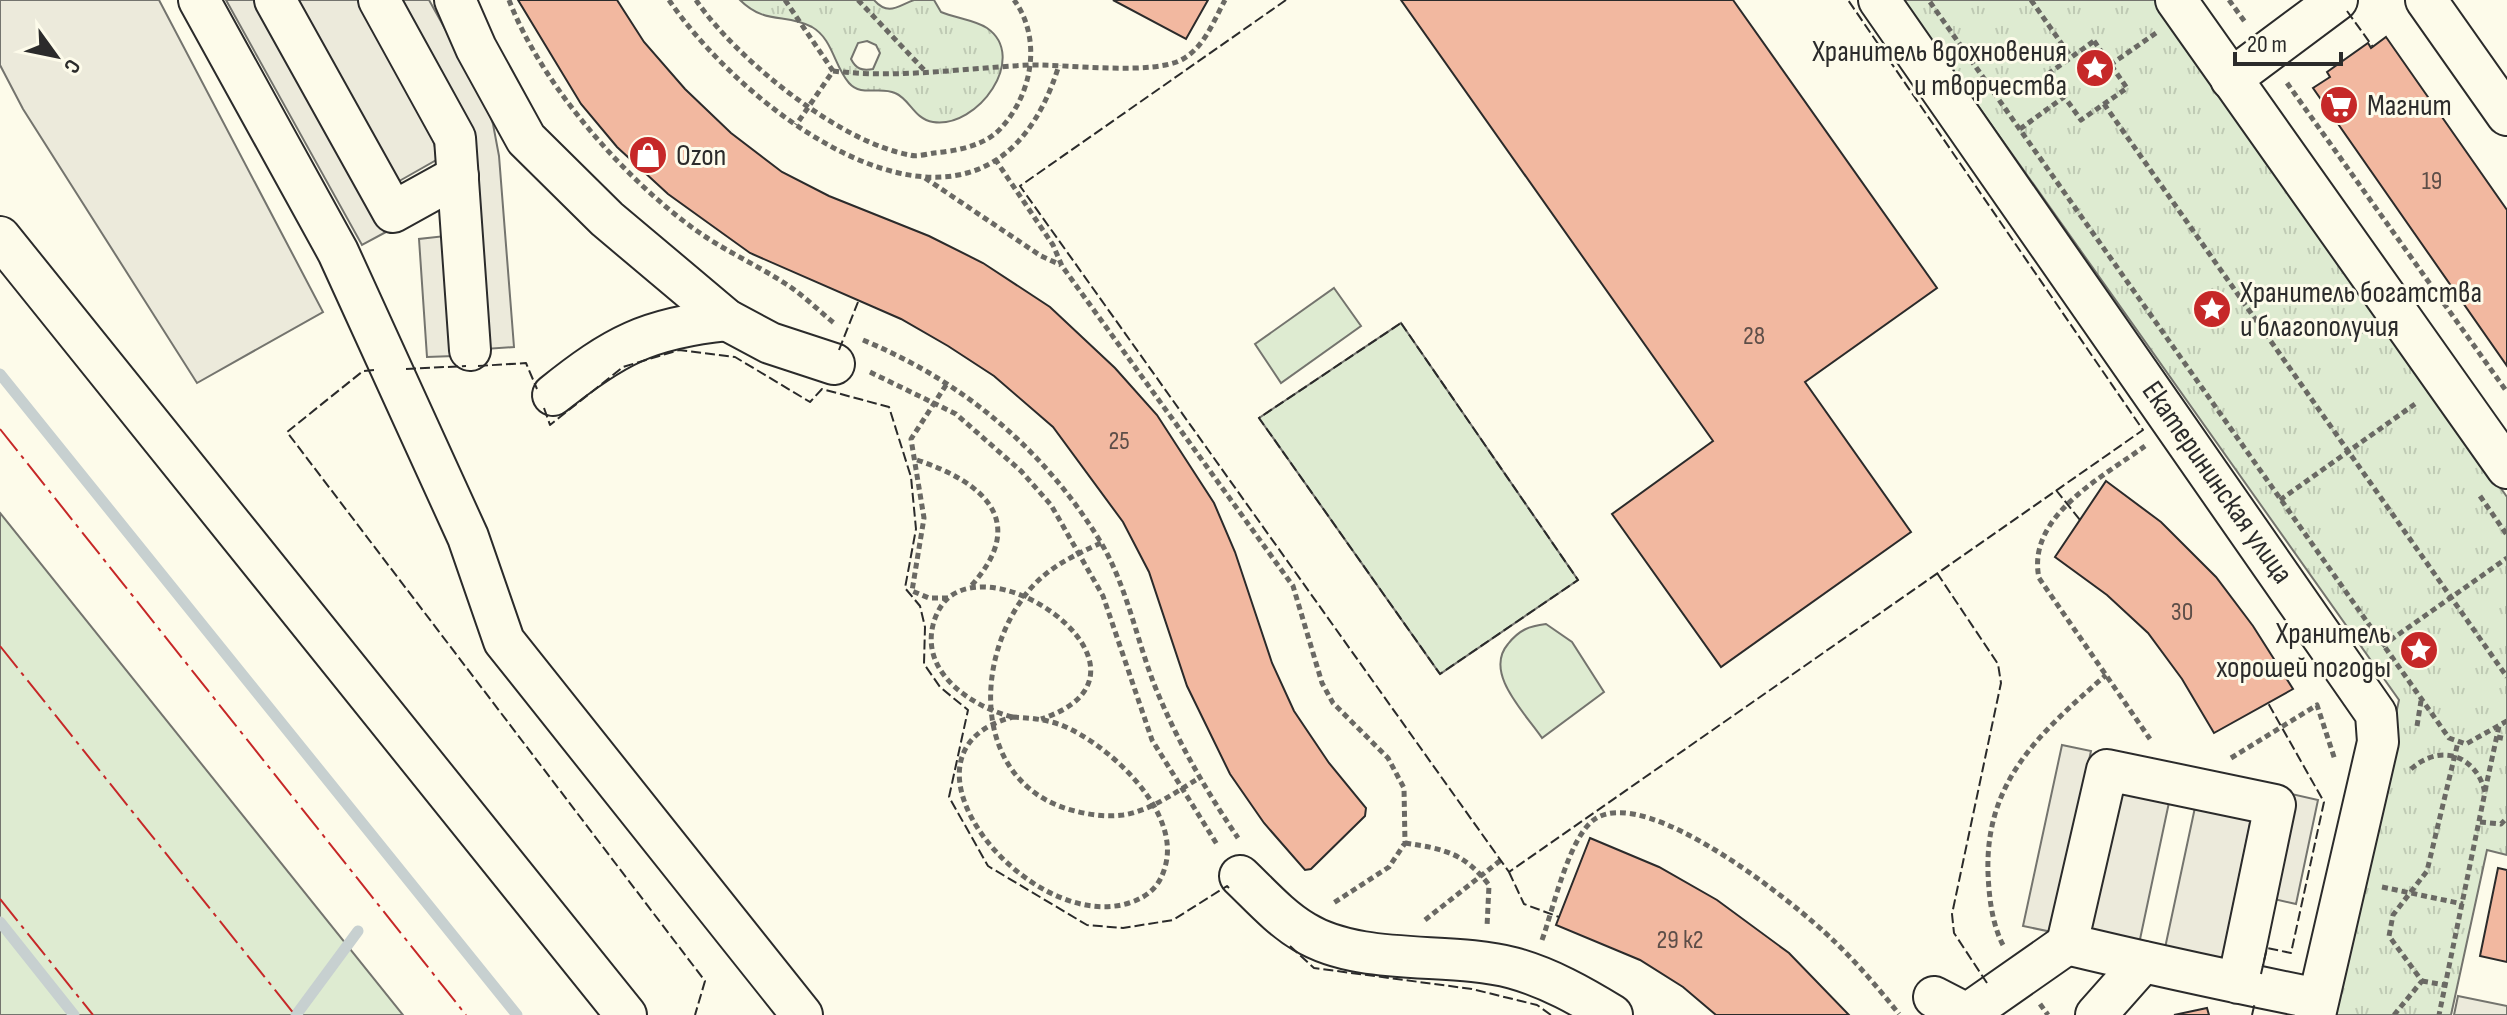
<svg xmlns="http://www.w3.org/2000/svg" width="2507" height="1015" font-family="'Sofia Sans Condensed',sans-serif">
	<defs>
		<pattern id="park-tufts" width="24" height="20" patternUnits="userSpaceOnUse" patternTransform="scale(2)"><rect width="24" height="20" fill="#deebd1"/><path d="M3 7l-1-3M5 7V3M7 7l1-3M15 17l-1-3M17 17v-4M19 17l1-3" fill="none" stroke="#bfcab4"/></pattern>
	</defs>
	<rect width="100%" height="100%" fill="#fdfbea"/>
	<!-- green -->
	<g fill="#deebd1" stroke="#74746e" stroke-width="2">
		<path d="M 1334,288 L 1361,326 L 1281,383 L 1255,344 Z"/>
		<path d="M 1401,323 L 1578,580 L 1440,674 L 1259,418 Z"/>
		<path d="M 0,513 L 403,1015 L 0,1015 Z"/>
		<path d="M 1546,624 L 1572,642 L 1604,692 L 1542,738 C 1526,714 1483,673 1508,644 C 1519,630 1529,626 1546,624 Z"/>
	</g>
	<!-- park -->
	<g fill="url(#park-tufts)" stroke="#74746e" stroke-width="2" fill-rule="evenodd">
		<path d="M 740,0 L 874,0 C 889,17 899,5 914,0 C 919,0 928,0 934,0 L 941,12 C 955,18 975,20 987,28 C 1029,57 978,129 933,122 C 914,119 910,99 895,93 C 880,86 861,97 849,83 C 834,66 833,39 812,27 C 786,13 765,25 740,0 ZM 867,41 L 876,45 L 880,53 L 873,69 C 862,71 856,69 851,59 L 858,43 Z"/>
		<path d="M 1903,0 L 2157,0 L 2507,497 L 2507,855 L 2487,850 L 2451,1015 L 2331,1015 L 2399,700 Z"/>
	</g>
	<!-- parking -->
	<g fill="#eceadb" stroke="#74746e" stroke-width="2">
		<path d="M 0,0 L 159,0 L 323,312 L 197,383 L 23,109 L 0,65 Z"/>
		<path d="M 226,0 L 258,0 L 386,232 L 362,245 Z"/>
		<path d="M 292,0 L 359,0 L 430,128 L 438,159 L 394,184 Z"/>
		<path d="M 393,0 L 429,0 L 483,97 L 493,124 L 499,156 L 514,347 L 485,349 L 471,159 Z"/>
		<path d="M 445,236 L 454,356 L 427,357 L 419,239 Z"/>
		<path d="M 2062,745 L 2091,751 L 2052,932 L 2023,926 Z"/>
		<path d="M 2114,782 L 2171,793 L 2139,944 L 2082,932 Z"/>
		<path d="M 2283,792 L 2318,800 L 2296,904 L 2261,896 Z"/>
		<path d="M 2197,798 L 2253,810 L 2222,960 L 2165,948 Z"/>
		<path d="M 2458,996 L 2507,1006 L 2507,1015 L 2454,1015 Z"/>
	</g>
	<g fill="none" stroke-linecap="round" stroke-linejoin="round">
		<!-- stream -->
		<g stroke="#c7d0d0" stroke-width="11">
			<path d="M 0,374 L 517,1015"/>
			<path d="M 0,922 L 74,1015"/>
			<path d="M 296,1015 L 358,931"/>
		</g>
	</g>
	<!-- building -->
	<g fill="#f2b8a0" stroke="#2b2b2b" stroke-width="2">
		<path d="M 518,0 L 617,0 L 644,42 L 685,89 L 731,133 L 782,172 L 829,196 L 929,236 L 983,263 L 1050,307 L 1115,368 L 1157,415 L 1214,503 L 1235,552 L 1272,663 L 1294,711 L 1329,763 L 1366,808 L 1365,816 L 1311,869 L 1305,870 L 1264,823 L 1230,774 L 1187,686 L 1149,572 L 1123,522 L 1053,427 L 994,376 L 948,346 L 901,319 L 750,253 L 668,194 L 617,147 L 581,104 Z"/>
		<path d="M 1113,0 L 1208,0 L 1186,39 Z"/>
		<path d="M 1401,0 L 1733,0 L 1937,288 L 1805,382 L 1911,532 L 1721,667 L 1612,514 L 1713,441 Z"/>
		<path d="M 2386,37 L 2507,210 L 2507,366 L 2313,88 L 2330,77 L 2327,72 L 2368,43 L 2371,48 Z"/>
		<path d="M 2106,481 L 2161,522 L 2216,577 L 2253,626 L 2293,689 L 2214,733 L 2182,679 L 2148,633 L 2107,595 L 2055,557 Z"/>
		<path d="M 1590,838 L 1659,867 L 1717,900 L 1789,953 L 1849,1015 L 1716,1015 L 1683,987 L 1640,960 L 1556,925 Z"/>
		<path d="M 2498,868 L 2507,870 L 2507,962 L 2480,956 Z"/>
		<path d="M 2207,1008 L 2209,1015 L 2174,1015 Z"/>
	</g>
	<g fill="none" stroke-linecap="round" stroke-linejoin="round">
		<!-- minor casing -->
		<g stroke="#2b2b2b" stroke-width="44">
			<g id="minor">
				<path d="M 199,0 L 338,252 L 468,537 L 504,641 L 802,1015"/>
				<path d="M 275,0 L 393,212 L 458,176"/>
				<path d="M 379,0 L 455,138 L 470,350"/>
				<path d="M 455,0 L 476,48 L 526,139 L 607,219 L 727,320 L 770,343 L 834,364"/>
				<path d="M 1879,0 L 2376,714 L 2378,742 L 2315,1015"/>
				<path d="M 2176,0 L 2507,468"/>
				<path d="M 2426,0 L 2507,115"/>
				<path d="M 2231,79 L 2337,0"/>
				<path d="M 0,237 L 626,1015"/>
				<path d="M 553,395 C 614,346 648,328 727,320"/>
				<path d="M 1240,876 C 1260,895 1280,918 1304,932 C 1361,967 1450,951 1513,968 C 1549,978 1581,996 1612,1015"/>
				<path d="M 2238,983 L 2275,805 L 2107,770 L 2067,944 C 2150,964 2234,982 2318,999"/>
				<path d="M 1934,997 L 1967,1014 L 2067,944"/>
				<path d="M 2096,1015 L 2143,962"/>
			</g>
		</g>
		<!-- path -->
		<g stroke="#6a6964" stroke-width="5" stroke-dasharray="6 4" stroke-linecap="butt">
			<path d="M 509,0 C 541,84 624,179 697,231 C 725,251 757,265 786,284 C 803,295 818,310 834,323"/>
			<path d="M 669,0 C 751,121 989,294 1059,65"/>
			<path d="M 696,0 C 735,58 840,143 910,155 C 917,157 927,154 934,153 C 956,151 985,146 1001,128 C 1033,93 1042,38 1014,0"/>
			<path d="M 785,0 L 833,71 L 796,125"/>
			<path d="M 858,0 L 926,72"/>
			<path d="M 2031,0 L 2071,57"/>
			<path d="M 2229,0 L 2245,22"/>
			<path d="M 1930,2 L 2449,738 L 2466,744 L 2507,721"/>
			<path d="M 2094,41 L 2127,88 L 2081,120 L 2048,74 Z"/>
			<path d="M 2110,65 L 2156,33"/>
			<path d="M 833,71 C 899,79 964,68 1030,65 C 1067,64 1154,76 1183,59 C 1205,46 1213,22 1225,0"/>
			<path d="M 2287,83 L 2507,392"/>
			<path d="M 2104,104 L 2507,677"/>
			<path d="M 2020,129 L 2064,97"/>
			<path d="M 995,159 L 1053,245 L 1062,266 L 1293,586 L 1322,683 L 1333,703 L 1388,758 L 1404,788 L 1405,843 L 1389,867 L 1332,904"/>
			<path d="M 925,178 L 1041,256 L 1061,265"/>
			<path d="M 863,340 C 962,381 1044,449 1100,541 C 1126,584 1136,637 1154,684 C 1176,739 1205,789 1238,838"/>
			<path d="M 870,372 L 956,414 L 1021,471 L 1051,505 L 1103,596 L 1152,740 L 1218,846"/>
			<path d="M 2145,446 C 2103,477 2026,516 2039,578 L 2150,739"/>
			<path d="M 917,460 C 986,483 1029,523 970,587"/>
			<path d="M 2480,496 L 2507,535"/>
			<path d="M 2280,500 L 2415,404"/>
			<path d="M 1101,543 C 1070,557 1043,570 1023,598 C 971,670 977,787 1075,811 C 1090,815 1107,817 1123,815 C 1150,811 1176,792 1199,778"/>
			<path d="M 948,598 L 929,598 L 912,591 L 924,518 L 911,439 L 948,382"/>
			<path d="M 2382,646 L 2507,558"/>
			<path d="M 1012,717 C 971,706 921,673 933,625 C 935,616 941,604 948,598 C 1007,549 1173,676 1041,719"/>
			<path d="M 1013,717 C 1029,718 1045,719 1061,725 C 1107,743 1182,811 1165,867 C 1160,886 1148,897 1129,903 C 1028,935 878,752 1013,717 Z"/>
			<path d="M 2417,726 L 2421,701"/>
			<path d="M 2497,737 L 2507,739"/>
			<path d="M 2231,758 L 2317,705 L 2335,760"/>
			<path d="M 2411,769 C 2440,743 2476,755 2485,792 L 2439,1015"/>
			<path d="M 2485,791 L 2499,726"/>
			<path d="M 2480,822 L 2501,824 L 2507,818"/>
			<path d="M 1405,843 C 1445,849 1464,853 1489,885 L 1487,927"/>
			<path d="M 2382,887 L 2463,904"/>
			<path d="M 1425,920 L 1501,860"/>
			<path d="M 1542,940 C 1553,910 1569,836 1595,819 C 1647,784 1795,903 1834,941 C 1858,964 1879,989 1899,1014"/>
			<path d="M 2003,945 C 1992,924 1989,897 1988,873 C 1985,780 2041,732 2106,675"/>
			<path d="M 2422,981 L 2445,985"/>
			<path d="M 2040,1004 L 2048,1015"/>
			<path d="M 2394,1015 L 2422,981 L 2389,936 L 2393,915 L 2427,871 L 2458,742"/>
		</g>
		<!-- minor -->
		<use href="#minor" stroke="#fdfbea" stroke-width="40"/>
		<!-- fence -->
		<g stroke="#2b2b2b" stroke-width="2" stroke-dasharray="10 4" stroke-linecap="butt">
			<path d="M 1286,0 L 1020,186 L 1509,872 L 2143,430 L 1848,0"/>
			<path d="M 2347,11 L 2373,47"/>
			<path d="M 1401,323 L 1578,580 L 1440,674 L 1259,418 Z"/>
			<path d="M 839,350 L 858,302"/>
			<path d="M 478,366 L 526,363 L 537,389"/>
			<path d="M 406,369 L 466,366"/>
			<path d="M 374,370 L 363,371 L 287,432 L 705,981 L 695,1015"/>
			<path d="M 544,408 L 550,425 L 623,367 L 679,350 L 735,357 L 810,402 L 822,389 L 889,407 L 911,477 L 916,529 L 905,588 L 920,606 L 925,627 L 924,664 L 940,687 L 968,710 L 949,797 L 988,866 L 1087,925 L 1123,928 L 1173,920 L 1227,886 L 1229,888"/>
			<path d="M 2056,490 L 2080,520"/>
			<path d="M 1937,573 L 1998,664 L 2001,683 L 1952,914 L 1954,933 L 1987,983"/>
			<path d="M 1509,872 L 1524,904 L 1559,917"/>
			<path d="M 1290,946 L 1314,968 L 1472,989 L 1537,1005 L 1551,1015"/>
			<path d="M 2261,974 L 2267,948 L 2291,953 L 2324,802 L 2268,703"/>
			<path d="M 2252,1015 L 2255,1002"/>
		</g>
		<!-- power -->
		<g stroke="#c62828" stroke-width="2" stroke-dasharray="28 6 4 6" stroke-linecap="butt">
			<path d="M 0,429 L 466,1015"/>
			<path d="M 0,646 L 295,1015"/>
			<path d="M 0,899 L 93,1015"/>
		</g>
	</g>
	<!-- icons -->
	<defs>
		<g id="sight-disc" transform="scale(2)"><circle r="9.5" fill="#c62828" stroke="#fdfbea"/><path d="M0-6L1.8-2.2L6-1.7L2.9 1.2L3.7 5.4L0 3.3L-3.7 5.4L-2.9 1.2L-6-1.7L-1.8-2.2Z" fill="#fff"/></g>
		<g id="supermarket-disc" transform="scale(2)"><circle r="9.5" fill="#c62828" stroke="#fdfbea"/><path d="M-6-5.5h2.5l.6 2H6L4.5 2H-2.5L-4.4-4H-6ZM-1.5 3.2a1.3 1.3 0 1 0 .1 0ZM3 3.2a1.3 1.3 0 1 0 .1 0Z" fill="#fff"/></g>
		<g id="shop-disc" transform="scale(2)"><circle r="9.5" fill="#c62828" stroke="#fdfbea"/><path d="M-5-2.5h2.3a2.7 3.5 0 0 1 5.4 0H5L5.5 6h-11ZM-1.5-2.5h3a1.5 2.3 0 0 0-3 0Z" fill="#fff"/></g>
	</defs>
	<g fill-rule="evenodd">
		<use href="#sight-disc" x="2095" y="68"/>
		<use href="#supermarket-disc" x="2339" y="105"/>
		<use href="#shop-disc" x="648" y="155"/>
		<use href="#sight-disc" x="2212" y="309"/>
		<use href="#sight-disc" x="2419" y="650"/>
	</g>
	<g text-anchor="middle" stroke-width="6" stroke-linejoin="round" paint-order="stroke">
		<!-- number labels -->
		<g font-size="26" fill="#5d4e48">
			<text x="2432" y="189">19</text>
			<text x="1754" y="344">28</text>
			<text x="1119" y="449">25</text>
			<text x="2182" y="620">30</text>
			<text x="1680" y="948">29 к2</text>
		</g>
		<!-- poi labels -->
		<g font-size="30" fill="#2b2b2b" stroke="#fdfbea" text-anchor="start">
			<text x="2067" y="61" text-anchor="end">Хранитель вдохновения<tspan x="2067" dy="34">и творчества</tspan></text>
			<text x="2367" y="115">Магнит</text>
			<text x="676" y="165">Ozon</text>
			<text x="2240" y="302">Хранитель богатства<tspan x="2240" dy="34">и благополучия</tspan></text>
			<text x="2391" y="643" text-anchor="end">Хранитель<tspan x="2391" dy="34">хорошей погоды</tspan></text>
		</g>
		<!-- street labels -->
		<g font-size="30" fill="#2b2b2b" stroke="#fdfbea">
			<text transform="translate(2218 482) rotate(55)" y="10">Екатерининская улица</text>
		</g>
	</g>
	<!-- north arrow -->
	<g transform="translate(56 56) rotate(123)" stroke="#fdfbea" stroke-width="6" paint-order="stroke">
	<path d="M0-6L14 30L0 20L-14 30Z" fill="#2b2b2b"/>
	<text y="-12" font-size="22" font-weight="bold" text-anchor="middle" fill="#2b2b2b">С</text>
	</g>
	<!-- scale -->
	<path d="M2235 52v12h106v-12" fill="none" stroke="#2b2b2b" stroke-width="4"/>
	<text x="2247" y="52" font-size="24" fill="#2b2b2b" stroke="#fdfbea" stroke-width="6" paint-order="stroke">20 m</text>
</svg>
